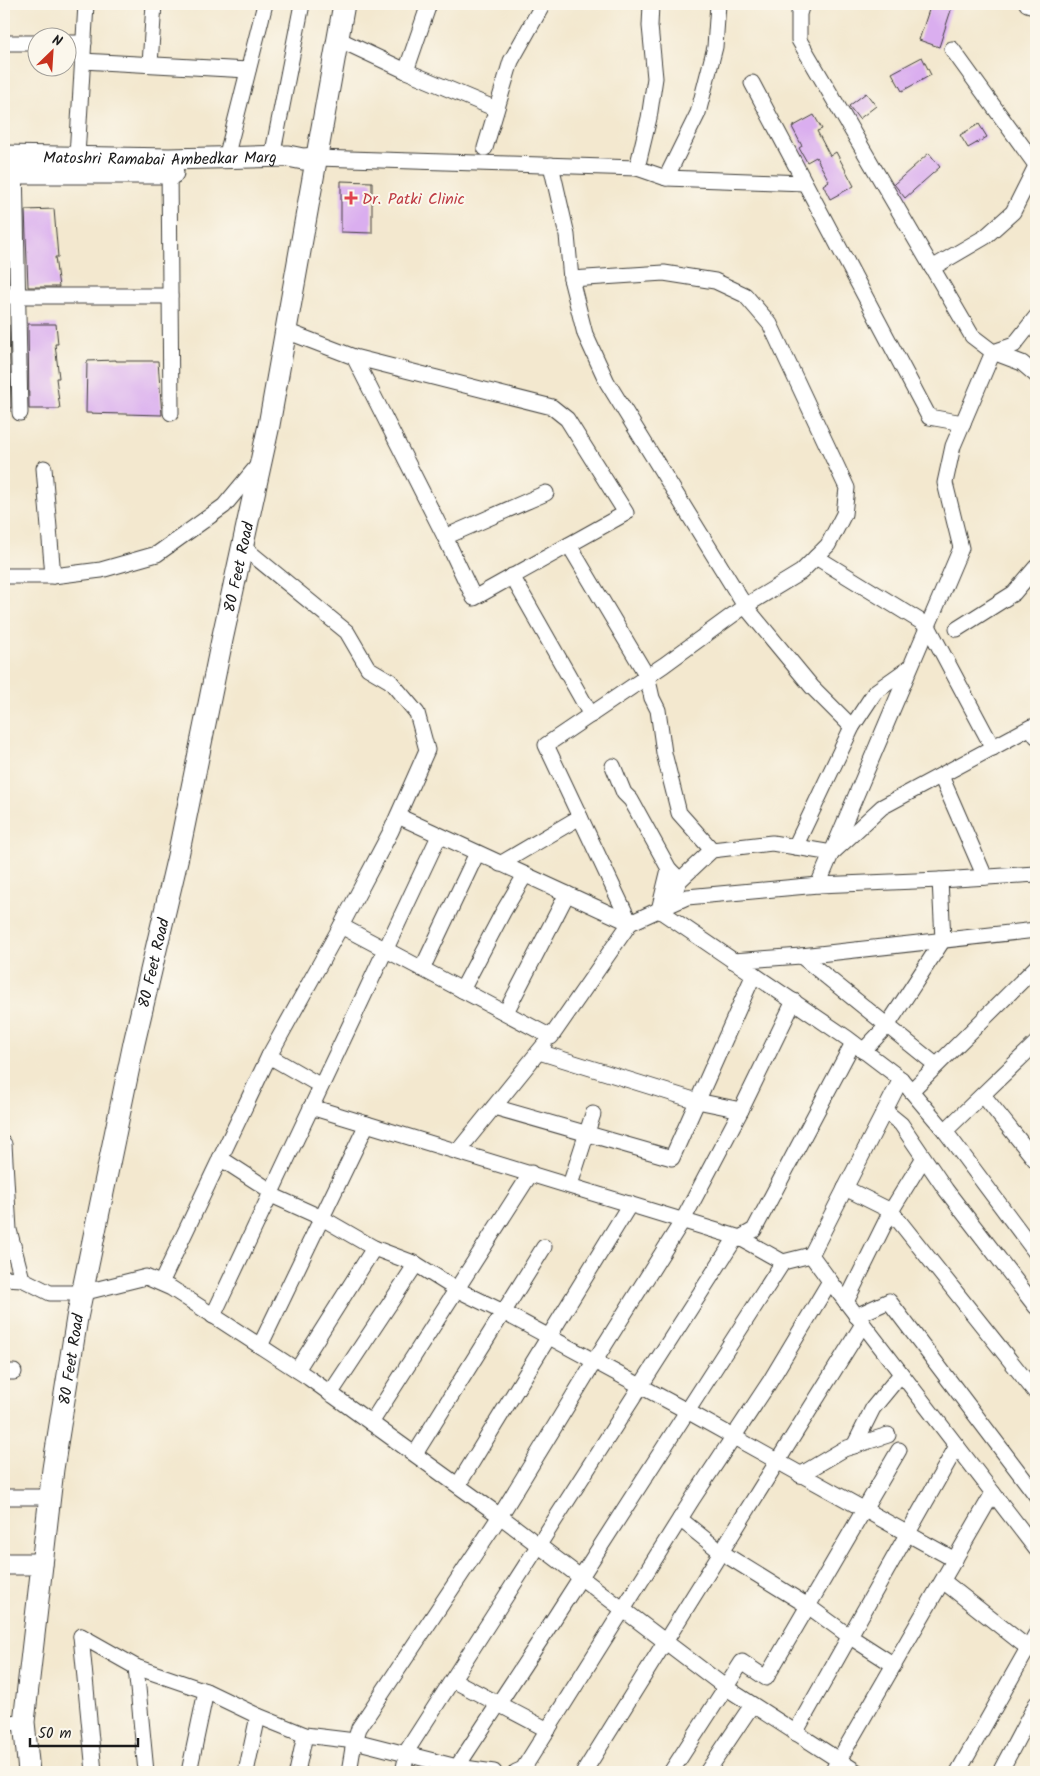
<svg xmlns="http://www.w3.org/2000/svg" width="1040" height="1776" font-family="Kalam,sans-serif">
	<rect width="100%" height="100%" fill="#fbf7ec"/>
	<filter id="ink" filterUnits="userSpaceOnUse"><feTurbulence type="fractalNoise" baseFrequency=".02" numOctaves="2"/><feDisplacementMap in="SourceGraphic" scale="10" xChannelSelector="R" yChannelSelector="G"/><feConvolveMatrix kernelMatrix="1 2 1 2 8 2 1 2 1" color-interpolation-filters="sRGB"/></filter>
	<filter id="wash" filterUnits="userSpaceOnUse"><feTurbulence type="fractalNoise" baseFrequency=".0096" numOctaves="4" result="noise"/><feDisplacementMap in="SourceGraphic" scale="20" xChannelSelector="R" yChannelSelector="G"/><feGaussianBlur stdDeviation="1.12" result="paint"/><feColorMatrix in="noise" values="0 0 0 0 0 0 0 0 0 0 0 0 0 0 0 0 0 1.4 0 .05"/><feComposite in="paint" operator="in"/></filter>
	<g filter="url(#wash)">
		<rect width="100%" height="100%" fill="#f3e8cf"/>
		<g id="blocks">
			<!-- building -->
			<g fill="#daaeef">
				<path d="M 931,4 L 953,4 L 939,47 L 919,40 Z"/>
				<path d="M 922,57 L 931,75 L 902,91 L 892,73 Z"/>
				<path d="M 866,93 L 876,106 L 859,119 L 849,106 Z"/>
				<path d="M 814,115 L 822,129 L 817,131 L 830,156 L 836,152 L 854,186 L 830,199 L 823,185 L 829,181 L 816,157 L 807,162 L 799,148 L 802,146 L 792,127 Z"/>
				<path d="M 979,124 L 987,137 L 968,148 L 960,135 Z"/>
				<path d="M 929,153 L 940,167 L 905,198 L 894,184 Z"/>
				<path d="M 341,181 L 372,182 L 372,233 L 341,232 Z"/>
				<path d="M 54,209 L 58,257 L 55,257 L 59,287 L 28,287 L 25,210 Z"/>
				<path d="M 4,210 L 7,210 L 8,286 L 4,286 Z"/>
				<path d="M 28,324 L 56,324 L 58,344 L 55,344 L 59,378 L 56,378 L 60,409 L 29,409 Z"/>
				<path d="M 9,325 L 11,408 L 4,408 L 4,326 Z"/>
				<path d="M 116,360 L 116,361 L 158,361 L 162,415 L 86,413 L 87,361 Z"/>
			</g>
		</g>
	</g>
	<g filter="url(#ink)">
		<use href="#blocks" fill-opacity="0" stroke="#3c3b37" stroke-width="1"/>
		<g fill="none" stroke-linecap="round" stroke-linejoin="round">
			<!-- street casing -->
			<g stroke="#3c3b37" stroke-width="17">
				<g id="street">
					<path d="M 802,4 L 799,14 L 799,40 L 972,336 L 993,352 L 1014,345 L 1036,317"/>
					<path d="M 1027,4 L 1036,7"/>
					<path d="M 338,39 L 406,71 L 496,109"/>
					<path d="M 4,43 L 38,43"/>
					<path d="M 68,43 L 84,43"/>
					<path d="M 952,49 L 1036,165"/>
					<path d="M 82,61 L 248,70"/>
					<path d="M 150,64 L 154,4"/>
					<path d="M 406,71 L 429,4"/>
					<path d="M 752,83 L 929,417 L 963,423"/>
					<path d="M 485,148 L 511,61 L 543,4"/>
					<path d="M 77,156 L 86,4"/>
					<path d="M 272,157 L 302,4"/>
					<path d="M 226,158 L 265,4"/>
					<path d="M 317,158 L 637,168 L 649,118 L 655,78 L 650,26 L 651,4"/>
					<path d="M 15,165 L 20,413"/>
					<path d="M 169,165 L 171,413"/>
					<path d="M 551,165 L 567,235 L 571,279 L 585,334 L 607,382 L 745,606 L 812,687 L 852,727"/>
					<path d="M 637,168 L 666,178 L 698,113 L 715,47 L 718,4"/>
					<path d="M 666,178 L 805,183"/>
					<path d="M 932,268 L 985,237 L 1013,212 L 1036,166"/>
					<path d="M 571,279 L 664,273 L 715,281 L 745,295 L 770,324 L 847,488 L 844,514 L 828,545 L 801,572 L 745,606 L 664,665 L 546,745 L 630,923 L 687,897 L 818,885 L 940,880 L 1036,874"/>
					<path d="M 4,296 L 170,296"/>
					<path d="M 286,331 L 354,357 L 552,407 L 567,419 L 626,513 L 474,598 L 445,537 L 354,357"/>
					<path d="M 44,468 L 53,576"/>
					<path d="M 445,537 L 546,493"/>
					<path d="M 569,545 L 647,676 L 652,698 L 658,710 L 664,753 L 679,813 L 712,850"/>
					<path d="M 816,557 L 928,626 L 993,748"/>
					<path d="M 4,576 L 53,576 L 101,570 L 157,554 L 224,506 L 259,464"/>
					<path d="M 512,576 L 591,715"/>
					<path d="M 957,629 L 1014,593 L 1036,567"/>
					<path d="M 613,766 L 624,793 L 631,800 L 669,869 L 675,875"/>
					<path d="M 941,776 L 985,877"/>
					<path d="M 795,847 L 852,727 L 875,692 L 909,668"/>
					<path d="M 500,864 L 580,817"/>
					<path d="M 669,869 L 659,910 L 847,1038 L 901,1079 L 945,1131 L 1036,1253"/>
					<path d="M 818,885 L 961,548 L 945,483 L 953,446 L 993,352 L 1022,363 L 1036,375"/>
					<path d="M 669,904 L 680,880 L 712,850 L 772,843 L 832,853 L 882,807 L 1031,727 L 1036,736"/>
					<path d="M 341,926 L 551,1037 L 630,923 L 398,816"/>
					<path d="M 801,956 L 936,1065"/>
					<path d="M 733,961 L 801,956 L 1036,930"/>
					<path d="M 422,969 L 477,853"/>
					<path d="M 462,990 L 503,912 L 525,875"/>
					<path d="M 506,1012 L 567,894"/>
					<path d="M 863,1051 L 887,1026 L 943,940 L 940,880"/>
					<path d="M 539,1052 L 697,1101 L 741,1110"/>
					<path d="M 269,1056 L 321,1086"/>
					<path d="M 911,1091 L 1036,967"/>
					<path d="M 983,1095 L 1036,1161"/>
					<path d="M 311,1107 L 740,1238 L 783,1262 L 811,1255"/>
					<path d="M 494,1107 L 672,1158 L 754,974"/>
					<path d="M 885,1111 L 901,1124 L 946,1190 L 1036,1307"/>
					<path d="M 945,1131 L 1036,1043"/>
					<path d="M 4,1144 L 9,1230 L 22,1279 L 50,1293 L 82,1293 L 146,1277 L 171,1288 L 309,1378 L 500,1516 L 725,1687 L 857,1772"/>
					<path d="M 458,1151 L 544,1045"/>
					<path d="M 220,1158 L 271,1191 L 269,1194 L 322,1218 L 374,1248 L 416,1264 L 456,1289 L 503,1312 L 687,1411 L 955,1560"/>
					<path d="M 570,1185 L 593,1114"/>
					<path d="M 845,1188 L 891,1211 L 1036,1393"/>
					<path d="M 4,1278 L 22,1279"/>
					<path d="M 830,1281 L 1036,1549"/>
					<path d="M 161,1283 L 269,1056 L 341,926 L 391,831 L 427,750 L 417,713 L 390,681 L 368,668 L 347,632 L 242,546"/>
					<path d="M 846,1302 L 891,1211 L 923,1159"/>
					<path d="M 213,1316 L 439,836"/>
					<path d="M 856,1316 L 889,1301 L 1036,1495"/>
					<path d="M 260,1346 L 367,1124"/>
					<path d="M 297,1370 L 374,1248"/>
					<path d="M 4,1372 L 14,1372"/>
					<path d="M 330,1394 L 416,1264"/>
					<path d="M 371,1423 L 531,1173"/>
					<path d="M 854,1446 L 873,1408 L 901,1374"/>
					<path d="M 415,1454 L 544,1247"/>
					<path d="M 800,1475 L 844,1449 L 888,1435"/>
					<path d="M 458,1485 L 630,1204"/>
					<path d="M 4,1497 L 50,1497"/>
					<path d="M 680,1519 L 721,1552 L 808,1606 L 849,1636 L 894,1665"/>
					<path d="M 943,1581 L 1028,1648"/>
					<path d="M 81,1636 L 136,1667 L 206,1691 L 258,1716 L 305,1735 L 355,1741 L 457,1767 L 494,1772"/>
					<path d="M 81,1636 L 94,1772"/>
					<path d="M 136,1667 L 146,1772"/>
					<path d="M 453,1680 L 548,1730"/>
					<path d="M 4,1723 L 24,1722"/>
					<path d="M 795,1733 L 957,1446"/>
					<path d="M 189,1772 L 206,1691"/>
					<path d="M 246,1772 L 258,1716"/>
					<path d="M 297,1772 L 305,1735"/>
					<path d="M 349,1772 L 353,1748 L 359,1728 L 500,1516 L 594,1362 L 683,1220 L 741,1110 L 794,1001"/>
					<path d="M 403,1772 L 408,1749 L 733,1242 L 754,1230 L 853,1043"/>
					<path d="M 456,1772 L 457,1767 L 541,1639 L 783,1262"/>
					<path d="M 516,1772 L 523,1769 L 693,1498 L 769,1383 L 830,1281 L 811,1255 L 901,1079"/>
					<path d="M 584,1772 L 863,1324"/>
					<path d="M 671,1772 L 742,1662 L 766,1678 L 899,1450"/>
					<path d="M 707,1772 L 752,1705"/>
					<path d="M 832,1772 L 993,1493"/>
					<path d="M 958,1772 L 1036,1634"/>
					<path d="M 1000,1772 L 1036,1704"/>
				</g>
			</g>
			<!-- secondary casing -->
			<g stroke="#3c3b37" stroke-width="23">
				<g id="secondary">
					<path id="s1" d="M 4,156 L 169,159 L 288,156 L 303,159 L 317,158"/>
					<path d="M 4,173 L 173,173"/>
					<path d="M 4,1564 L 42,1564"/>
					<path id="s2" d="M 29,1772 L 24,1722 L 53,1469 L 77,1318 L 134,1043 L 178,856 L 222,640 L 269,425 L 344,4"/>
				</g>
			</g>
			<!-- street -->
			<use href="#street" stroke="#fff" stroke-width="15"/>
			<!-- secondary -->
			<use href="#secondary" stroke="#fff" stroke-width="21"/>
		</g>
	</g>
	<!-- markers -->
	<path fill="#e0444e" stroke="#fbf7ec" stroke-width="2" d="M348.5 190.5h5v5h5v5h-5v5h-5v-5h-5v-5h5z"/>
	<g text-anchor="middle" stroke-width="4" stroke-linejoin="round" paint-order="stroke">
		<!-- street labels -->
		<g font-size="16" fill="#1c1c1c" stroke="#fbf7ec">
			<text dy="6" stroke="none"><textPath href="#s1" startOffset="156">Matoshri Ramabai Ambedkar Marg</textPath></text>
			<text dy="6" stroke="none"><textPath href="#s2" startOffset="1226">80 Feet Road</textPath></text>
			<text dy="6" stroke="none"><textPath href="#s2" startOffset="821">80 Feet Road</textPath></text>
			<text dy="6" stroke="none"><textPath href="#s2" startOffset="416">80 Feet Road</textPath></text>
		</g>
		<!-- health labels -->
		<g font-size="16" fill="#be3a42" stroke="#fbf7ec" text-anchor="start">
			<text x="362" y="204">Dr. Patki Clinic</text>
		</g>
	</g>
	<!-- margin -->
	<rect width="1040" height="1776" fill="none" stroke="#fbf7ec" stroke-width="20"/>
	<!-- north arrow -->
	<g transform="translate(52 52) rotate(25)"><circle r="24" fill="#fbf7ec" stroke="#a29f99"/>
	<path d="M0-4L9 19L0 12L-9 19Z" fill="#c8321e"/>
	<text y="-8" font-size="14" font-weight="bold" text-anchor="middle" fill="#1c1c1c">N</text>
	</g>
	<!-- scale -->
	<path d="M30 1738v8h108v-8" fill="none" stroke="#1c1c1c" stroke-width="2.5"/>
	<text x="38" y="1738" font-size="15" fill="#1c1c1c" stroke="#fbf7ec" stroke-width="4" paint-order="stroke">50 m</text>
</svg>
